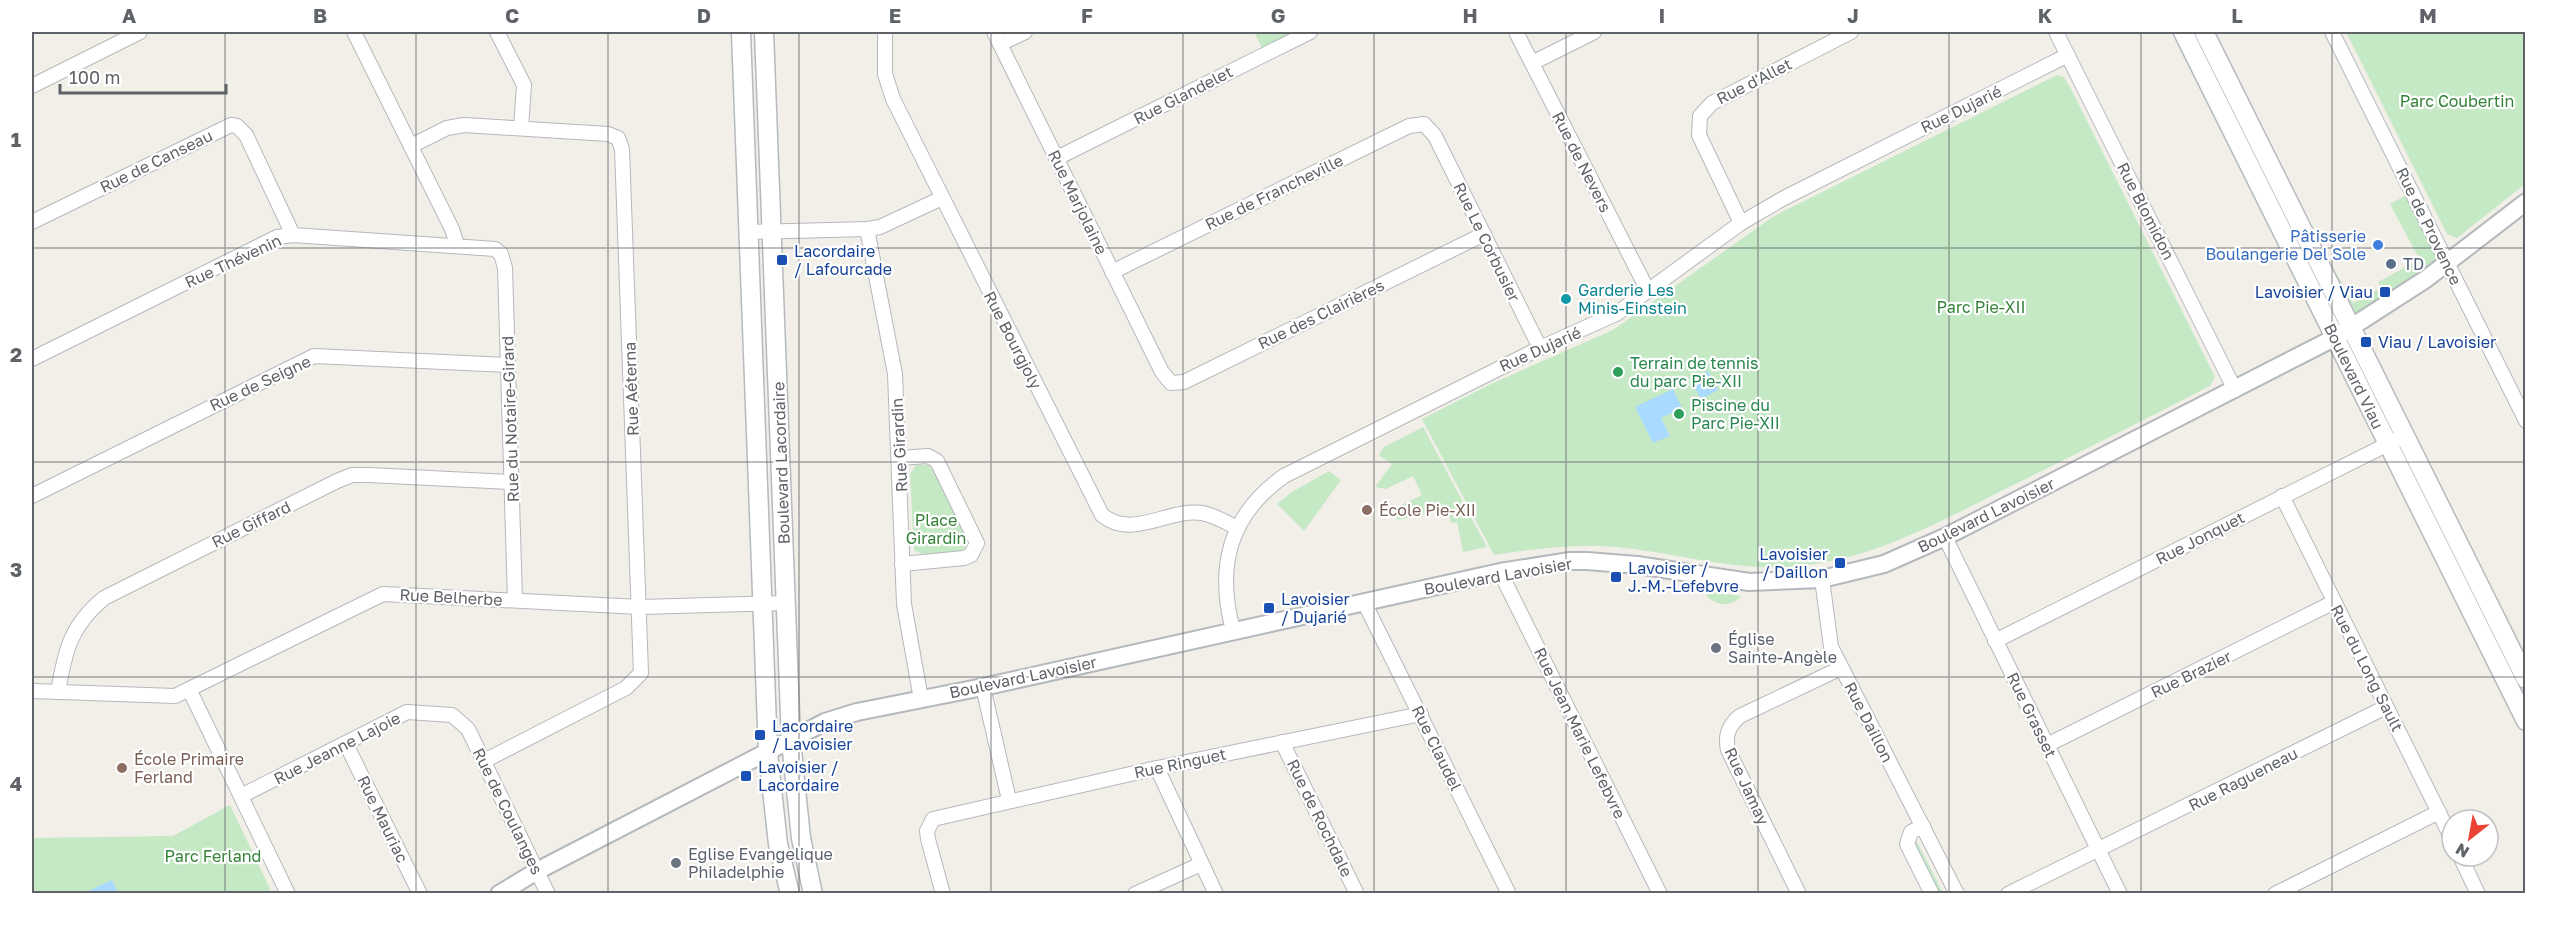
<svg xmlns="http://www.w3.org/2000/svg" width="2557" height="925" font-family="'Golos Text',sans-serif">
	<rect width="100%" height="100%" fill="#f1efe8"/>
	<!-- green -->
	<g fill="#c5e8c5">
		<path d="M 1254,32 L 1294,32 L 1262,48 Z"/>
		<path d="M 2346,32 L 2525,32 L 2525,184 L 2457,238 L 2447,234 Z"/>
		<path d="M 2057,75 L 2064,77 L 2072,91 L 2215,377 L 2210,386 C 2144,420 2078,453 2011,486 C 1939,522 1870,562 1787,567 C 1732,570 1680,554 1625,548 C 1581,543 1538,548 1494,555 L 1422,419 L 1493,383 L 1613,330 L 1774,216 Z"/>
		<path d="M 2412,192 L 2447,263 L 2429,277 L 2390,204 Z"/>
		<path d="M 2316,237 L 2353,303 L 2381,288 L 2378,282 L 2413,263 L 2423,281 L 2351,327 L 2309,243 Z"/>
		<path d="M 1423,427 L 1487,547 L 1463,552 L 1457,522 L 1451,523 L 1448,510 L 1398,520 L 1391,510 L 1422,495 L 1413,476 L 1386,489 L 1375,487 L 1392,464 L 1379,455 L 1384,447 Z"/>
		<path d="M 916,465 L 928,465 L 933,470 L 966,538 L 966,548 C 950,556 926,558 914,550 L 910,474 Z"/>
		<path d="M 1329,471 L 1341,480 L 1304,531 L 1277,504 L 1292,492 Z"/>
		<path d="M 1703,591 L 1741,596 C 1729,609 1713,606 1703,591 Z"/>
		<path d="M 230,805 L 272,893 L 32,894 L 32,838 L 173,836 Z"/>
		<path d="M 1917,842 L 1943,893 L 1939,893 L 1914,844 Z"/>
	</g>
	<!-- water -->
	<g fill="#aadaff">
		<path d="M 1708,371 L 1718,390 L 1701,399 L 1691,380 Z"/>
		<path d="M 1673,389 L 1682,408 L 1661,418 L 1670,436 L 1653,443 L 1635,407 Z"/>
		<path d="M 112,880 L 118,893 L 84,893 Z"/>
	</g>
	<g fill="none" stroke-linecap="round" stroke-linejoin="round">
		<!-- minor casing -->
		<g stroke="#b5b8bc" stroke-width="16">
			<g id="minor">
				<path d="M 354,32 L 452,229 L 457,245"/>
				<path d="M 497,32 L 524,85 L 521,128"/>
				<path d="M 885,32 L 885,74 L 893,99 L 1102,515 C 1132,540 1169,508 1202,513 C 1214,515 1226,522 1237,528"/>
				<path d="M 994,32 L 1162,372 L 1171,383 L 1184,382 L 1484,234"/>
				<path d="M 1516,32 L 1648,291"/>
				<path d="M 2056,32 L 2235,390"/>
				<path d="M 2332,32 L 2526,421"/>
				<path d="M 1000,44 L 1025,32"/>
				<path d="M 1532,63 L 1594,32"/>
				<path d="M 32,86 L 140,32"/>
				<path d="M 411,146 L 447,128 L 464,125 L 608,134 L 618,138 L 622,149 L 641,673 L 626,688 L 484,761"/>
				<path d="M 1057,158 L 1310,32"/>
				<path d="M 32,222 L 231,125 L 237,126 L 246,135 L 293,235"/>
				<path d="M 1741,223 L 1699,135 L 1700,116 L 1712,103 L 1851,32"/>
				<path d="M 867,229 L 895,374 L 904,604 L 921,699"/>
				<path d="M 749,232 L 867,229 L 880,227 L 942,198"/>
				<path d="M 1112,272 L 1409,126 L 1424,124 L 1435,136 L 1540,348"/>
				<path d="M 32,359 L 277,237 L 293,235 L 495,249 L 501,254 L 505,268 L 515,600"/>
				<path d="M 900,458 L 928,456 L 937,461 L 977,543 L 971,555 L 964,558 L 902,564"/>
				<path d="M 32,496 L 314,356 L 508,365"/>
				<path d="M 2282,496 L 2452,839"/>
				<path d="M 1945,537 L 2120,894"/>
				<path d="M 1500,572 L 1660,894"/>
				<path d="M 1822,579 L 1831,647 L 1957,894"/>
				<path d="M 1364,602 L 1509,894"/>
				<path d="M 1233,630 C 1216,567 1229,515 1284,476 L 1540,348 L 1616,314 L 1741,223 L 1784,198 L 2068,55"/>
				<path d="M 1995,641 L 2396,440"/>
				<path d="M 983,687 L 1009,800"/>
				<path d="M 32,691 L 175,696 L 383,594 L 640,607 L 786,603"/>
				<path d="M 190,691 L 288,894"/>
				<path d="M 58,692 C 65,651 70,626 104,598 L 337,481 L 352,475 L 369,475 L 512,482"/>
				<path d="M 1282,742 L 1357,894"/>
				<path d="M 346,744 L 420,894"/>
				<path d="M 2047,745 L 2334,602"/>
				<path d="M 1157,768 L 1216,894"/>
				<path d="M 241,796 L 407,712 L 452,715 L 468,729 L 548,894"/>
				<path d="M 1923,826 L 1911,832 L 1907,844 L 1932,894"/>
				<path d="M 2460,856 L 2478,894"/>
				<path d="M 943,894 L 928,839 L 927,831 L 933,819 L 1157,768 L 1421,714"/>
				<path d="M 1135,894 L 1201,864"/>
				<path d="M 1799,894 L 1728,750 C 1725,736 1728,726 1740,716 L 1841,668"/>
				<path d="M 2008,894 L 2386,707"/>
				<path d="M 2275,894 L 2439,812"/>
			</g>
		</g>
		<!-- tertiary casing -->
		<g stroke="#b5b8bc" stroke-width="20">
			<path id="tertiary" d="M 499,894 L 537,871 L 825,722 L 857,712 L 983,687 L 1500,572 L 1570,561 L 1587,561 L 1637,565 L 1749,582 L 1822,579 L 1884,564 L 1945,537 L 2336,337 L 2426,279 L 2526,202"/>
		</g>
		<!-- secondary casing -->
		<g stroke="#b6babf" stroke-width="21">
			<g id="secondary">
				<path d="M 741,32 L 768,753 L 778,844 L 790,894"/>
				<path d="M 764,32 L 791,741 L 801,838 L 813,894"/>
				<path d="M 2183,32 L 2526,721"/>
				<path d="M 2204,32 L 2526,679"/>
			</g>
		</g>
		<!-- minor -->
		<use href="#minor" stroke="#fff" stroke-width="14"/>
		<!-- tertiary -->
		<use href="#tertiary" stroke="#fff" stroke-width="16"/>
		<!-- secondary -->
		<use href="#secondary" stroke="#fff" stroke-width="18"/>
	</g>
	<!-- grid -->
	<path fill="none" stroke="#5f6368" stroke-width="1.5" stroke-opacity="0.55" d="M 225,32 L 225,894M 416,32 L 416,894M 608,32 L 608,894M 799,32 L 799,894M 991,32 L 991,894M 1183,32 L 1183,894M 1374,32 L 1374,894M 1566,32 L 1566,894M 1758,32 L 1758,894M 1949,32 L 1949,894M 2141,32 L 2141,894M 2332,32 L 2332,894M 32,248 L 2526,248M 32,462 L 2526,462M 32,677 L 2526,677"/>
	<!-- markers -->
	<circle fill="#3f7fe0" stroke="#fff" stroke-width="2" cx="2378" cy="245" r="6"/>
	<g fill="#1a4fb4" stroke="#fff" stroke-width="2">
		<rect x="776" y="254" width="12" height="12" rx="3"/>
		<rect x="2379" y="286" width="12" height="12" rx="3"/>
		<rect x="2360" y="336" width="12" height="12" rx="3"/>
		<rect x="1834" y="557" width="12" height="12" rx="3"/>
		<rect x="1610" y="571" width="12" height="12" rx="3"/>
		<rect x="1263" y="602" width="12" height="12" rx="3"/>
		<rect x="754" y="729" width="12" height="12" rx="3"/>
		<rect x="740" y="770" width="12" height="12" rx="3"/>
	</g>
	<circle fill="#5c6f8a" stroke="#fff" stroke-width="2" cx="2391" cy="264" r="6"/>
	<circle fill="#0f9aa8" stroke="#fff" stroke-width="2" cx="1566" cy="299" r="6"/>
	<g fill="#2e9e5b" stroke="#fff" stroke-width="2">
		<circle cx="1618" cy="372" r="6"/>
		<circle cx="1679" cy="414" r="6"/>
	</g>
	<g fill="#8d6e63" stroke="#fff" stroke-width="2">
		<circle cx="1367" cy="510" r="6"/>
		<circle cx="122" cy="768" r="6"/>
	</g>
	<g fill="#6b7280" stroke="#fff" stroke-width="2">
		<circle cx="1716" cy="648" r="6"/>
		<circle cx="676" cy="863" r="6"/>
	</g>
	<g text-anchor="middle" stroke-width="4.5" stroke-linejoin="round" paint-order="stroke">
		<!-- street labels -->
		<g font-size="16" fill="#5f6368" stroke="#fff">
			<text transform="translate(1754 81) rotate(-27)" y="6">Rue d'Allet</text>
			<text transform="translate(1183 95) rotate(-27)" y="6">Rue Glandelet</text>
			<text transform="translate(1961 109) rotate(-26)" y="6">Rue Dujarié</text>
			<text transform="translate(156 161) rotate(-26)" y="6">Rue de Canseau</text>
			<text transform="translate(1582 162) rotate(63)" y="6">Rue de Nevers</text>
			<text transform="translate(1274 192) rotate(-26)" y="6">Rue de Francheville</text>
			<text transform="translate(1078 202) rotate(64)" y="6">Rue Marjolaine</text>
			<text transform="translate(2146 211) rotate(63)" y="6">Rue Blomidon</text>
			<text transform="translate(2429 226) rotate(64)" y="6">Rue de Provence</text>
			<text transform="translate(1487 242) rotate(64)" y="6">Rue Le Corbusier</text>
			<text transform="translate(233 261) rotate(-25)" y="6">Rue Thévenin</text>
			<text transform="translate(1321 314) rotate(-26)" y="6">Rue des Clairières</text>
			<text transform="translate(1013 340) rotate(63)" y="6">Rue Bourgjoly</text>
			<text transform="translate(1540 349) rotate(-24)" y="6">Rue Dujarié</text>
			<text transform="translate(2354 376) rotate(64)" y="6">Boulevard Viau</text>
			<text transform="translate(260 383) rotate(-25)" y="6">Rue de Seigne</text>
			<text transform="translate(631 389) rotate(-92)" y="6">Rue Aéterna</text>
			<text transform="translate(510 419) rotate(-92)" y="6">Rue du Notaire-Girard</text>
			<text transform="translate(899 445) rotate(-93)" y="6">Rue Girardin</text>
			<text transform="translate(781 463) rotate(-92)" y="6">Boulevard Lacordaire</text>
			<text transform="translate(1986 515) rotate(-26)" y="6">Boulevard Lavoisier</text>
			<text transform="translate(251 524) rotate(-26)" y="6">Rue Giffard</text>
			<text transform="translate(2200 538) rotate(-27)" y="6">Rue Jonquet</text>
			<text transform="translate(1498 576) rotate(-10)" y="6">Boulevard Lavoisier</text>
			<text transform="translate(451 597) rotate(3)" y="6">Rue Belherbe</text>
			<text transform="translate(2367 668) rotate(63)" y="6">Rue du Long Sault</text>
			<text transform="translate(2191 674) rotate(-26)" y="6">Rue Brazier</text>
			<text transform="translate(1023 677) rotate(-12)" y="6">Boulevard Lavoisier</text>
			<text transform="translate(2032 715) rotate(64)" y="6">Rue Grasset</text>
			<text transform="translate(1869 722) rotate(63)" y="6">Rue Daillon</text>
			<text transform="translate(1580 733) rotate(64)" y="6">Rue Jean Marie Lefebvre</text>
			<text transform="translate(337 748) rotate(-27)" y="6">Rue Jeanne Lajoie</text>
			<text transform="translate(1437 748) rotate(64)" y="6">Rue Claudel</text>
			<text transform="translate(1180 763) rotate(-12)" y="6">Rue Ringuet</text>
			<text transform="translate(2243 779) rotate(-27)" y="6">Rue Ragueneau</text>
			<text transform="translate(1747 786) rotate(65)" y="6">Rue Jamay</text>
			<text transform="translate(508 811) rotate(64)" y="6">Rue de Coulanges</text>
			<text transform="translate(1320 818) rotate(64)" y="6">Rue de Rochdale</text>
			<text transform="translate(383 819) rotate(64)" y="6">Rue Mauriac</text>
		</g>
		<!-- park labels -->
		<g font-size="16" fill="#348238" stroke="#fff">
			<text x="2457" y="107">Parc Coubertin</text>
			<text x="1981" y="313">Parc Pie-XII</text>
			<text x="936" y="526">Place<tspan x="936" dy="18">Girardin</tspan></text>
			<text x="213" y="862">Parc Ferland</text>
		</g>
		<!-- shop labels -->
		<g font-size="16" fill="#366cbe" stroke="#fff" text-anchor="end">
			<text x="2366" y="242">Pâtisserie<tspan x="2366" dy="18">Boulangerie Del Sole</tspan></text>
		</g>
		<!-- transit labels -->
		<g font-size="16" fill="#164399" stroke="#fff" text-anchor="start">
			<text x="794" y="257">Lacordaire<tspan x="794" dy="18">/ Lafourcade</tspan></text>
			<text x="2373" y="298" text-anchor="end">Lavoisier / Viau</text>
			<text x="2378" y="348">Viau / Lavoisier</text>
			<text x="1828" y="560" text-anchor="end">Lavoisier<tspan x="1828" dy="18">/ Daillon</tspan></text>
			<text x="1628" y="574">Lavoisier /<tspan x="1628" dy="18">J.-M.-Lefebvre</tspan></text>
			<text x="1281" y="605">Lavoisier<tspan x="1281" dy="18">/ Dujarié</tspan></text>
			<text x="772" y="732">Lacordaire<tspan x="772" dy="18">/ Lavoisier</tspan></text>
			<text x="758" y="773">Lavoisier /<tspan x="758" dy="18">Lacordaire</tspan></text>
		</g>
		<!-- service labels -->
		<g font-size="16" fill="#4e5e75" stroke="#fff" text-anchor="start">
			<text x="2403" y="270">TD</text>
		</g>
		<!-- culture labels -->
		<g font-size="16" fill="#0d838f" stroke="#fff" text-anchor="start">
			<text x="1578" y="296">Garderie Les<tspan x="1578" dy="18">Minis-Einstein</tspan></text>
		</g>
		<!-- leisure labels -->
		<g font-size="16" fill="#27864d" stroke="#fff" text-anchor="start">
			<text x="1630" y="369">Terrain de tennis<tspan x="1630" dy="18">du parc Pie-XII</tspan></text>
			<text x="1691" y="411">Piscine du<tspan x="1691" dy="18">Parc Pie-XII</tspan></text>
		</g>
		<!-- education labels -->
		<g font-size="16" fill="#785e54" stroke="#fff" text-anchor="start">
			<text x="1379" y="516">École Pie-XII</text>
			<text x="134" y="765">École Primaire<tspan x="134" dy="18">Ferland</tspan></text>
		</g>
		<!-- worship labels -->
		<g font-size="16" fill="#5b616d" stroke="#fff" text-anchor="start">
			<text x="1728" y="645">Église<tspan x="1728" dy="18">Sainte-Angèle</tspan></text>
			<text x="688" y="860">Eglise Evangelique<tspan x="688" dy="18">Philadelphie</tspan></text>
		</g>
	</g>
	<!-- border -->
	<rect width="2557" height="925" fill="none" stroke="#ffffff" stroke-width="66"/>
	<!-- north arrow -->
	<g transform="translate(2470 838) rotate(211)"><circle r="28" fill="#ffffff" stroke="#bfc1c3" stroke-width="1.5"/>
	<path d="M0-4.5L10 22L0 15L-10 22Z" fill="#ea4335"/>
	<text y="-9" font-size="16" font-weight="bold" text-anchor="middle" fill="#5f6368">N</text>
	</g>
	<!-- scale -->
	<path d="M60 84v9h166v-9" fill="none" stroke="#5f6368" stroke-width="3"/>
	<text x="69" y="84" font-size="18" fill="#5f6368" stroke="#ffffff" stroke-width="4.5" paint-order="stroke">100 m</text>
	<rect x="33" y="33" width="2491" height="859" fill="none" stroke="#5f6368" stroke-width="2"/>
	<g font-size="20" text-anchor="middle" font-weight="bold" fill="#5f6368">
		<text x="129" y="23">A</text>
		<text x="320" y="23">B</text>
		<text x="512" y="23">C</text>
		<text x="704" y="23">D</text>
		<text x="895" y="23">E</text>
		<text x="1087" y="23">F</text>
		<text x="1278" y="23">G</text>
		<text x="1470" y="23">H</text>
		<text x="1662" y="23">I</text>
		<text x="1853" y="23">J</text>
		<text x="2045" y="23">K</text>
		<text x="2237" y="23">L</text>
		<text x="2428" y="23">M</text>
		<text x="16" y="147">1</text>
		<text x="16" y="362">2</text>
		<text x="16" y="577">3</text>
		<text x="16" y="791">4</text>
	</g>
</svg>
